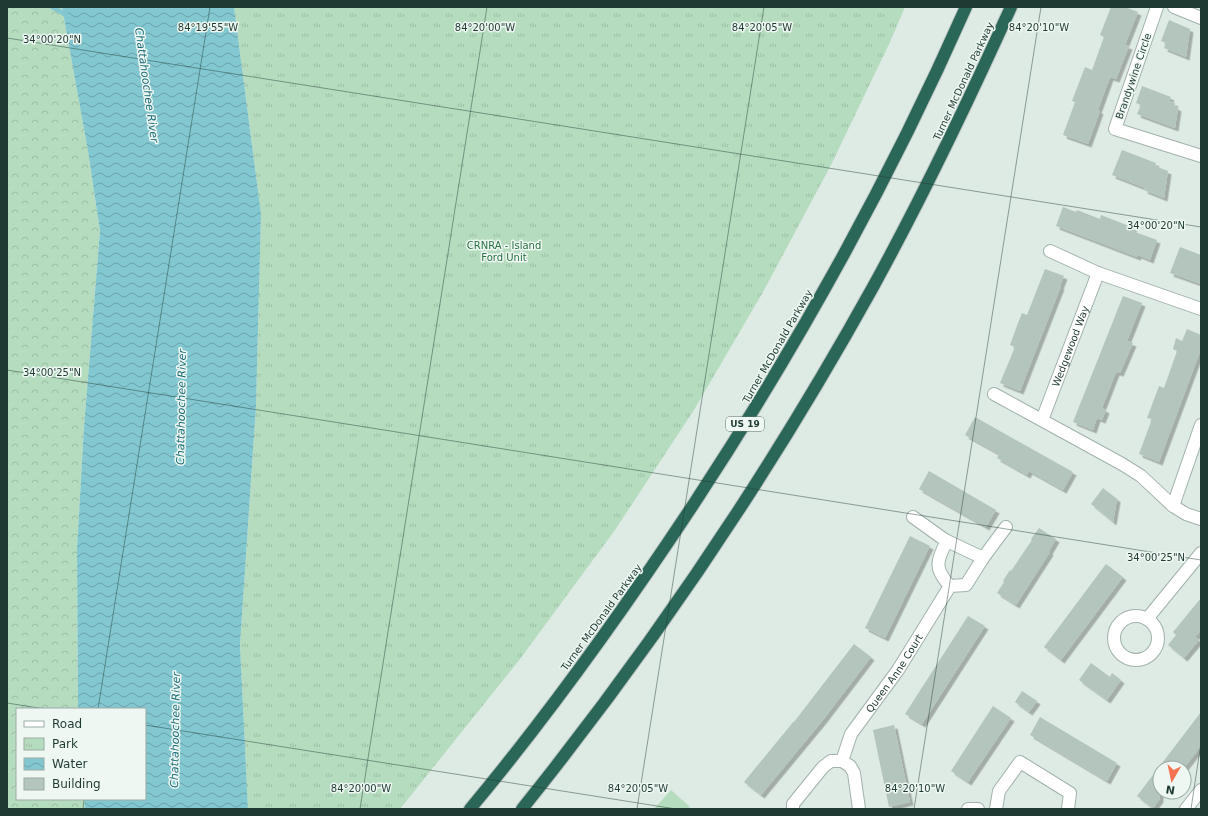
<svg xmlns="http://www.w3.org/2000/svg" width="1208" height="816" font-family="'DejaVu Sans',sans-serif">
	<defs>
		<pattern id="forest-crowns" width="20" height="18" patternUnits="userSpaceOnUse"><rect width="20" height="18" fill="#b6dcbf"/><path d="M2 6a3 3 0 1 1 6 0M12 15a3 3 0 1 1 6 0" fill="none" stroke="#9cbea5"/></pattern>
		<pattern id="park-tufts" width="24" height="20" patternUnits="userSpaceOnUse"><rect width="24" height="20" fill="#b6dcbf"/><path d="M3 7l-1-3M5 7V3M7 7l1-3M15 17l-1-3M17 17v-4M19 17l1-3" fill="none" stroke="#9cbea5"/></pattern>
		<pattern id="water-waves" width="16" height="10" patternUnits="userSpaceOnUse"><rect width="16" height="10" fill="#83c8d1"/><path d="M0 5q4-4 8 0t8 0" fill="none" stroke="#6ba3aa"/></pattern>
		<filter id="shadow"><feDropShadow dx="3.5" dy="3.5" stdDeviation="0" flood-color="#0004"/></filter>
	</defs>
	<rect width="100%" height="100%" fill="#deeae4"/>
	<!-- forest -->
	<path fill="url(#forest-crowns)" d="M 7,7 L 62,7 L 88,151 L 100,231 L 84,427 L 77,549 L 78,709 L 17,709 L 17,799 L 84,799 L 85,809 L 7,809 Z"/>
	<!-- park -->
	<path fill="url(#park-tufts)" d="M 234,7 L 905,7 L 890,42 L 831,165 L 763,292 L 694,410 L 615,530 L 520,659 L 400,809 L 248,809 L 240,645 L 256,406 L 261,214 Z"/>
	<!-- pitch -->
	<path fill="#b6dcbf" d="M 671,790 L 690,807 L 688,809 L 654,809 Z"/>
	<!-- water -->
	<path fill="url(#water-waves)" d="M 62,7 L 234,7 L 261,214 L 256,406 L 240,645 L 248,809 L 85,809 L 84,799 L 145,799 L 145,709 L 78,709 L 77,549 L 84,427 L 100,231 L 88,151 Z"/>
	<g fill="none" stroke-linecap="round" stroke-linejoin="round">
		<!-- stream -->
		<path stroke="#83c8d1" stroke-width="4.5" d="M 52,7 L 68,16"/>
	</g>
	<!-- building -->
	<g fill="#b3c5bd" filter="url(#shadow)">
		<path d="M 1111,7 L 1125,7 L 1138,12 L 1125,45 L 1129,46 L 1116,79 L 1110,77 L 1098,110 L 1100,111 L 1088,144 L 1063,135 L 1075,102 L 1072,101 L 1085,67 L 1092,70 L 1104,37 L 1100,35 Z"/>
		<path d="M 1169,20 L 1190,29 L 1186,57 L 1164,48 L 1166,43 L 1161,41 Z"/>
		<path d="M 1142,86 L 1171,97 L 1169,101 L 1175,103 L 1174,106 L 1178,108 L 1175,128 L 1137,114 L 1141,105 L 1136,103 Z"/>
		<path d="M 1122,150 L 1156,163 L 1155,166 L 1168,171 L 1164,198 L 1144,190 L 1145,188 L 1112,175 Z"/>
		<path d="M 1063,207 L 1076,212 L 1077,210 L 1100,219 L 1101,215 L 1134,228 L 1132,231 L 1157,240 L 1150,260 L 1138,255 L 1137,257 L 1056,226 Z"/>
		<path d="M 1180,247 L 1201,255 L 1201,284 L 1170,273 Z"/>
		<path d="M 1045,269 L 1064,276 L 1060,286 L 1061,286 L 1020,391 L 1000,383 L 1015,347 L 1010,345 L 1018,323 L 1022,313 L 1027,315 Z"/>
		<path d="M 1123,296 L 1142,303 L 1127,341 L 1133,343 L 1120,373 L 1116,372 L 1102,408 L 1106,410 L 1102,420 L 1097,418 L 1093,430 L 1073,422 Z"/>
		<path d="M 1187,329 L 1201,335 L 1201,349 L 1159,462 L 1139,454 L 1152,419 L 1147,418 L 1159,386 L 1164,388 L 1177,351 L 1173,349 L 1176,338 L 1182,341 Z"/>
		<path d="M 975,417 L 1073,472 L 1063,490 L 1029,471 L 1027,475 L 997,458 L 999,454 L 965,435 Z"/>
		<path d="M 929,471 L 996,510 L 986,527 L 919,489 Z"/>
		<path d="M 1103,488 L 1117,499 L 1113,522 L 1091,504 Z"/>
		<path d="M 1039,528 L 1056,539 L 1049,551 L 1050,552 L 1016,605 L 997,593 L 1004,582 L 1003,581 L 1010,570 L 1011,571 L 1032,540 L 1031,539 Z"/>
		<path d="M 910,536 L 930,546 L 885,638 L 865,628 Z"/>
		<path d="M 1106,564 L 1123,577 L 1061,660 L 1044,647 Z"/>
		<path d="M 1201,598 L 1201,630 L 1195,637 L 1199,640 L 1184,658 L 1168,645 L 1176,635 L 1173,632 Z"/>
		<path d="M 968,616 L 985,626 L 922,724 L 905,714 Z"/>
		<path d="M 854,644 L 871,657 L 823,720 L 761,795 L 744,782 L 794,721 L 794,722 Z"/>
		<path d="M 1091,663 L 1110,677 L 1112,673 L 1121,680 L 1107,700 L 1079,680 Z"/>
		<path d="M 1022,691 L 1037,701 L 1029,712 L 1015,702 Z"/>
		<path d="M 993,706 L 1011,718 L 968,782 L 951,771 Z"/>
		<path d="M 1201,712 L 1201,746 L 1184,768 L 1160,768 L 1160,799 L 1153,808 L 1137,796 Z"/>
		<path d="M 1040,717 L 1117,763 L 1107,781 L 1030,735 Z"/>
		<path d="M 894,725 L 910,802 L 889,807 L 873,730 Z"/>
	</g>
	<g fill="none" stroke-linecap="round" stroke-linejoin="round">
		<!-- minor casing -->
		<g stroke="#a1b2ab" stroke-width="14">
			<g id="minor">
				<path d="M 1157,7 L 1115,129 L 1201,156"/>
				<path d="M 1174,7 L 1201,18"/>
				<path d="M 1050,251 L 1098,273 L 1201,309"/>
				<path d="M 994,394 L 1122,464 L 1141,476 L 1173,506 L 1186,514 L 1201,519"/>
				<path id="s1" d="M 1042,420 L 1098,273"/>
				<path d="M 1173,506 L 1201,425"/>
				<path d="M 947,541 C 936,561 934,569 950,586"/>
				<path d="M 983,558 L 1006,527"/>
				<circle cx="1136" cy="638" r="22"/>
				<path d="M 1147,619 L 1201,553"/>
				<path id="s2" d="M 842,761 L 851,734 L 898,670 L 950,586 L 966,585 L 983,558 L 945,540 L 913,517"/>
				<path d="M 793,809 L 793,804 L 823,767 L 831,761 L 842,761 L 850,766 L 854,773 L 859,809"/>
				<path d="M 968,809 L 978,809"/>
				<path d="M 996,809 L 999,791 L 1020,762 L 1070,793 L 1068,809"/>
				<path d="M 1186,809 L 1201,790"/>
			</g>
		</g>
		<!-- motorway casing -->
		<g stroke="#bcc4c2" stroke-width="14">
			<g id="motorway">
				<path d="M 470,809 C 551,712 625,608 695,502 C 798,345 890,179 966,7"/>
				<path d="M 522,809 C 653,646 771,471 873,287 C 923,196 968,102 1011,7"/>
			</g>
		</g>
		<!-- minor -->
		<use href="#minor" stroke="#fff" stroke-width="12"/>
		<!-- motorway -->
		<use href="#motorway" stroke="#2a6758" stroke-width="12"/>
	</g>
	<!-- ticks -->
	<path fill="none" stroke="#1f3a32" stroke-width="1" stroke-opacity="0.45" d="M 7,38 L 1201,227M 7,370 L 1201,560M 7,703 L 45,709M 98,709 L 210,7M 145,725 L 676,809M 83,809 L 84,799M 360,809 L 487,7M 637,809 L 764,7M 914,809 L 1041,7M 1191,809 L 1201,743"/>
	<g text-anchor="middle" stroke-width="3" stroke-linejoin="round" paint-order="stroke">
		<!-- shield labels -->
		<rect fill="#eef7f2" stroke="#5d736c" stroke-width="1" x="726" y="417" width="38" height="14" rx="3"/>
		<g font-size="9" font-weight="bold" fill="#1f3a32">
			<text x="745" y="427">US 19</text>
		</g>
		<!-- street labels -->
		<g font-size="10" fill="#1f3a32" stroke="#eef7f2">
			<text transform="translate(1133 76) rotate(-71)" y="4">Brandywine Circle</text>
			<text transform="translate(963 81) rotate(-65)" y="4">Turner McDonald Parkway</text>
			<text transform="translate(777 346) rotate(-60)" y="4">Turner McDonald Parkway</text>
			<text dy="4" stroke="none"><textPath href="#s1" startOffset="79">Wedgewood Way</textPath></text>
			<text transform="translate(601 617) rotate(-54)" y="4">Turner McDonald Parkway</text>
			<text dy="4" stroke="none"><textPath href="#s2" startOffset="103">Queen Anne Court</textPath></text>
		</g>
		<!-- park labels -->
		<g font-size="10" fill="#287142" stroke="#eef7f2">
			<text x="504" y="249">CRNRA - Island<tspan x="504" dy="12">Ford Unit</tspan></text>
		</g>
		<!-- water labels -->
		<g font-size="11" font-style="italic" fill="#186a76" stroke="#eef7f2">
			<text transform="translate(147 85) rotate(82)" y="4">Chattahoochee River</text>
			<text transform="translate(181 407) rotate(-89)" y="4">Chattahoochee River</text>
			<text transform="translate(175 730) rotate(-89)" y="4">Chattahoochee River</text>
		</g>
	</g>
	<g font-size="10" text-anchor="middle" fill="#1f3a32" stroke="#eef7f2" stroke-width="3" stroke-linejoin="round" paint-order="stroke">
		<text x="208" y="31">84°19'55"W</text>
		<text x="485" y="31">84°20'00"W</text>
		<text x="762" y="31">84°20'05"W</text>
		<text x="1039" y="31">84°20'10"W</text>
		<text x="52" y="43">34°00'20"N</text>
		<text x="1156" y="229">34°00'20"N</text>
		<text x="52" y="376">34°00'25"N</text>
		<text x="1156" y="561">34°00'25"N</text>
		<text x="361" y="792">84°20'00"W</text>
		<text x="638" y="792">84°20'05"W</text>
		<text x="915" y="792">84°20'10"W</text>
	</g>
	<!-- border -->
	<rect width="1208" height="816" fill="none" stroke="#1f3a32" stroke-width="16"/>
	<!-- legend -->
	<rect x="16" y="708" width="130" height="92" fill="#eef7f2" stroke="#9baba5"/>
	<rect x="24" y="721" width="20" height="6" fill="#ffffff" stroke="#9baba5"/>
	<text x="52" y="728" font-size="12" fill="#1f3a32">Road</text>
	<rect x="24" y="738" width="20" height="12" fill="url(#park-tufts)" stroke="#9baba5"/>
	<text x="52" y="748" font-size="12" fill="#1f3a32">Park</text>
	<rect x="24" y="758" width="20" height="12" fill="url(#water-waves)" stroke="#9baba5"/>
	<text x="52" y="768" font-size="12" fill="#1f3a32">Water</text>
	<rect x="24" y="778" width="20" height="12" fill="#b3c5bd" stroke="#9baba5"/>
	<text x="52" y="788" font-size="12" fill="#1f3a32">Building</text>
	<!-- north arrow -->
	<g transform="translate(1172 780) rotate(189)"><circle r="19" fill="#eef7f2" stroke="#9baba5"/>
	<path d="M0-3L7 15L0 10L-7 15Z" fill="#f57350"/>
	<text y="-6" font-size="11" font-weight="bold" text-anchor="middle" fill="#1f3a32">N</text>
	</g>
</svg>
